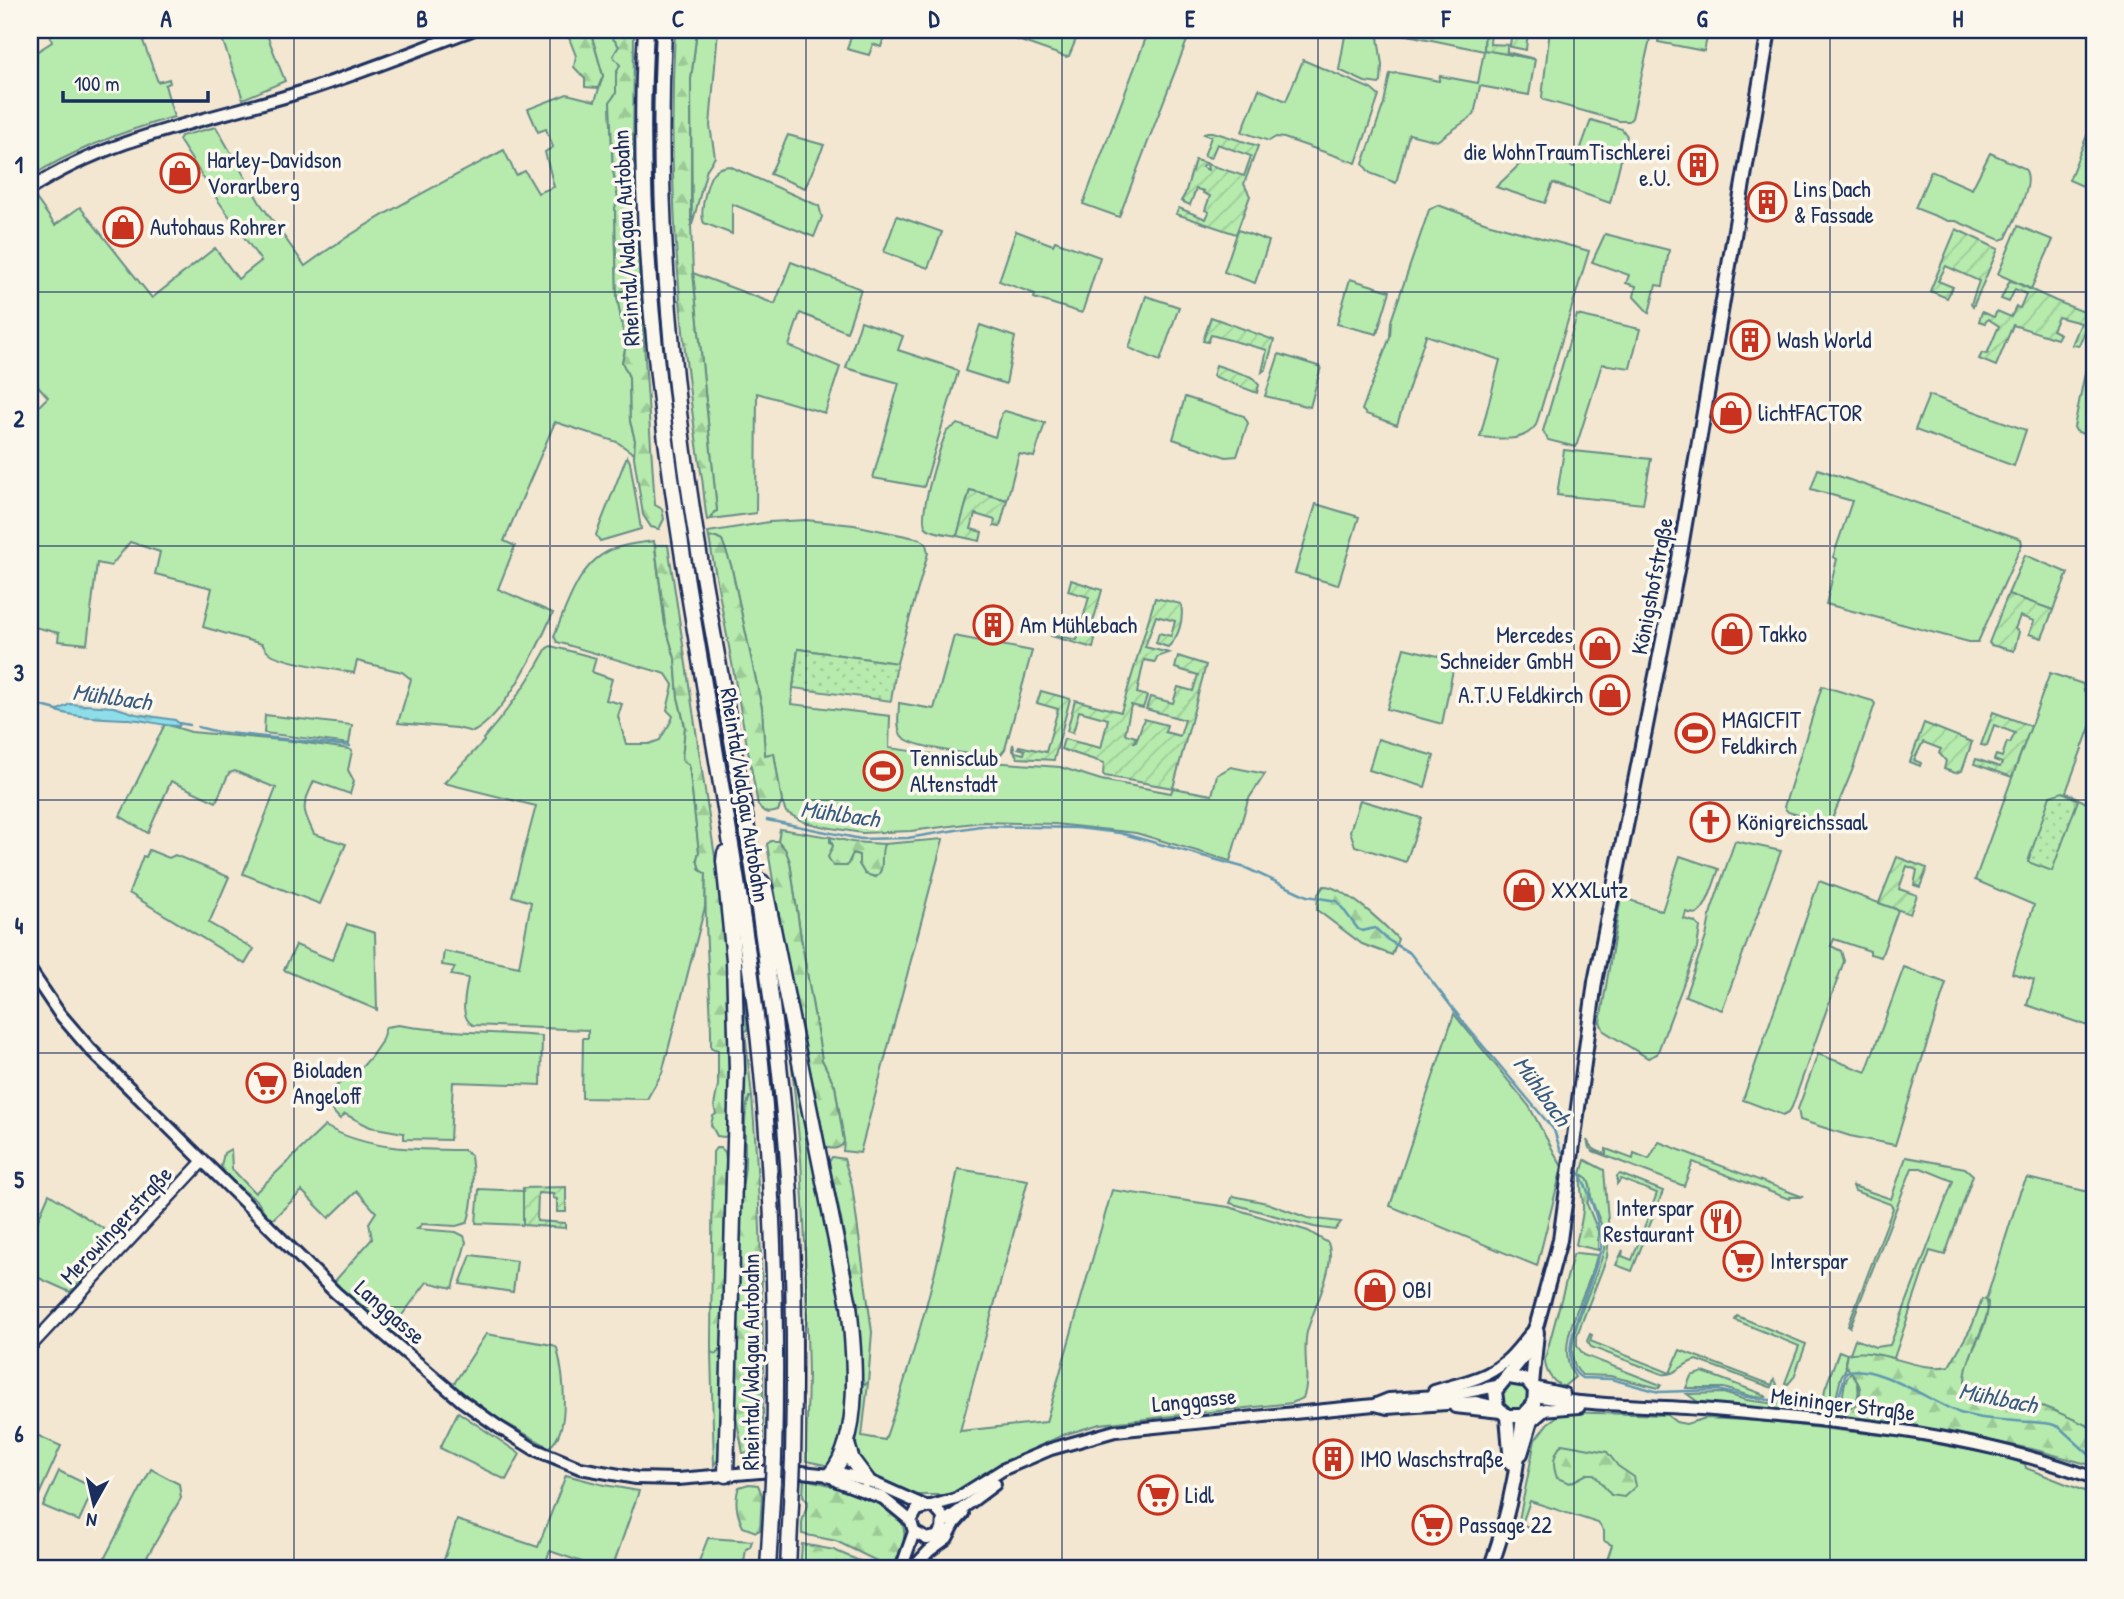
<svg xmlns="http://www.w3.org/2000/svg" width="2124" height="1599" font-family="'Patrick Hand',sans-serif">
	<defs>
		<pattern id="forest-firs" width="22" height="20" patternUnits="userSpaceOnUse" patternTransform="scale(1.75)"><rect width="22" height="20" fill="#b6ebad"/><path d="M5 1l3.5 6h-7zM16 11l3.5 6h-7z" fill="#9cca97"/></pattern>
		<pattern id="park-dots" width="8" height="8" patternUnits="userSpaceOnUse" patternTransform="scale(1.75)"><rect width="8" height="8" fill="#b6ebad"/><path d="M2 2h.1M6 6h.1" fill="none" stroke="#9cca97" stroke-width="1.8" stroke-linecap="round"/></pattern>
		<pattern id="garden-furrows" width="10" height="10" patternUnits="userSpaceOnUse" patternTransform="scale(1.75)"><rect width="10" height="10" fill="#b6ebad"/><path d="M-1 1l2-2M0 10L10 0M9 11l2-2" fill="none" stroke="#9cca97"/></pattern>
		<pattern id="water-ripples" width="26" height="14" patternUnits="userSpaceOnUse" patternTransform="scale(1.75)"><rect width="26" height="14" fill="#8edee9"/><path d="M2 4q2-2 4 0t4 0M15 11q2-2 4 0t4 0" fill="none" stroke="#7abfca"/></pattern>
	</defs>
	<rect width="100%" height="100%" fill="#f3e7d1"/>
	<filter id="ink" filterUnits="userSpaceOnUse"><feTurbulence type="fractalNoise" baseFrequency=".0143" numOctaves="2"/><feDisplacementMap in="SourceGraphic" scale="14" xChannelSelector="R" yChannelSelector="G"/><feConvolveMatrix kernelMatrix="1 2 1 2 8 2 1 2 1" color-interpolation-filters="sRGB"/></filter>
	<g filter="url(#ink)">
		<!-- grass -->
		<g fill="#b6ebad" stroke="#688d86" stroke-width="2">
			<path d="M 48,30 L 139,30 L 158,82 L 169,79 L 170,83 L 165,85 L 174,117 C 123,131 75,149 30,177 L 30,56 L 52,42 Z"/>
			<path d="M 219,30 L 265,30 L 285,81 L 243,99 Z"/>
			<path d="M 590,30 L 613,30 L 611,36 L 619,46 L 620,65 L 616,74 L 616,93 L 610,102 L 613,170 L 618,198 L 615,209 L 617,297 L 626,346 L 622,362 L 629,377 L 630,421 L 635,440 L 634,454 L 617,442 L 555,422 L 504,541 L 515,546 L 498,589 L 553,613 C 539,645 505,716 473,732 L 457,728 L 398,723 L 411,679 L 402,672 L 357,661 L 354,673 C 333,669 286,663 269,653 C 266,651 264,647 262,644 L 203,627 L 212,588 L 155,574 L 160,552 L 130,542 L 111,566 L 97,563 L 87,644 L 58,641 L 59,633 L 30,626 L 30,415 L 48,397 L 30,377 L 30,201 L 35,197 L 55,225 L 80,207 L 152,298 L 215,248 L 238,279 L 261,261 L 217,199 L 179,140 L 181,136 L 216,127 L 260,203 L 305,266 C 367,220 436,186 504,150 L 516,175 L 525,171 L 538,193 L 554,187 L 545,152 L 553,147 L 546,129 L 538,132 L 528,109 L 567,94 L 595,101 L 603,76 Z"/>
			<path d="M 697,30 L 718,30 L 710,126 L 715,157 L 707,169 L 692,225 L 691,79 Z"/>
			<path d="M 853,30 L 886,30 L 881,47 L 873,44 L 869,55 L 847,49 Z"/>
			<path d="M 989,30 L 1080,30 L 1069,56 L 1066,57 Z"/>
			<path d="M 1149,30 L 1191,30 L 1119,217 L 1083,204 Z"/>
			<path d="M 1346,30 L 1377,30 L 1382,65 L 1381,82 L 1379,84 L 1365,82 L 1339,70 Z"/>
			<path d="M 1384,30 L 1485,30 L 1484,50 L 1535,59 L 1529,95 L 1480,86 L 1474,115 L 1437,141 L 1409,134 L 1396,183 L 1370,173 L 1363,164 L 1384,103 L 1390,74 L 1398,73 L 1439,81 L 1440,76 L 1478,83 L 1484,51 Z"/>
			<path d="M 1550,30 L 1652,30 L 1632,118 L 1629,121 L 1619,121 L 1544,100 L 1542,97 Z"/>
			<path d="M 1660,30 L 1709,30 L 1704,51 L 1658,42 Z"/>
			<path d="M 1303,60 L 1371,89 L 1379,96 L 1356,163 L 1284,138 L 1276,137 L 1269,141 L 1242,132 L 1259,89 L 1286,101 Z"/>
			<path d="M 1591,120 L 1622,129 L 1627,136 L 1610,203 L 1553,183 L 1545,203 L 1496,187 L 1518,166 L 1528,152 L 1574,167 Z"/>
			<path d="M 2088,133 L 2094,136 L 2094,191 L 2069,180 Z"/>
			<path d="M 788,135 L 824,145 L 805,188 L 770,174 Z"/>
			<path d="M 1990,153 L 2024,168 C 2037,182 2013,222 2006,238 L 2000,240 L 1956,221 L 1948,221 L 1915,208 L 1931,171 L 1972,189 Z"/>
			<path d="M 729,166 L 819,206 L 822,217 L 814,237 L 732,204 L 732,234 L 704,223 C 699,214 707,181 713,173 C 717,168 723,167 729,166 Z"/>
			<path d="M 1438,205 L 1487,223 L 1589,251 L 1536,425 C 1523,444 1499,438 1480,437 L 1500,360 L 1426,335 L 1397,425 L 1366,414 L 1362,410 L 1390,337 L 1391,321 L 1429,210 Z"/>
			<path d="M 897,216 L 942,232 L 928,268 L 884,252 Z"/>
			<path d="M 2018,226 L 2053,240 L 2031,289 L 1998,274 Z"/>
			<path d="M 1238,230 L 1269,241 L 1255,283 L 1224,272 Z"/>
			<path d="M 1016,231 L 1053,245 L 1055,241 L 1100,257 L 1082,313 L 1034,298 L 1035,294 L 999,281 Z"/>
			<path d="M 1605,234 L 1669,250 L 1663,286 L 1656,285 L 1649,313 L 1634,297 L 1636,286 L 1626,283 L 1629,275 L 1592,262 Z"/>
			<path d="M 791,262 L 861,289 L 847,332 L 800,313 L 789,346 L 840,367 L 825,413 L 757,393 L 756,513 L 711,519 L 714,512 L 717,511 L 693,273 L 775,304 Z"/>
			<path d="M 1350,279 L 1390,291 L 1377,334 L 1337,324 Z"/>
			<path d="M 1146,296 L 1179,307 L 1160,361 L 1129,348 Z"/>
			<path d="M 1577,315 L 1640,329 L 1630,368 L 1602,364 L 1576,447 L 1548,440 L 1543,431 Z"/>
			<path d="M 861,321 L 903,336 L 898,350 L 953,368 L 958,372 L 924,487 L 873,478 L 899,383 L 846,368 Z"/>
			<path d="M 980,325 L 1015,337 L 1006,384 L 965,371 Z"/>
			<path d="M 2094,345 L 2094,439 L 2076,431 L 2074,427 L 2090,348 Z"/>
			<path d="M 1279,354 L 1321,367 L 1310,407 L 1265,396 Z"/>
			<path d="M 1929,395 L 2026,430 L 2014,466 L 1915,430 Z"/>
			<path d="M 1185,397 L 1244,416 L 1248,423 L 1237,456 L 1226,457 L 1173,439 Z"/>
			<path d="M 1005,411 L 1045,423 L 1034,457 L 1019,454 L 1007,500 L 970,490 L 957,536 C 949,534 931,533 926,527 C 917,517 941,444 947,431 L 958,424 L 995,437 L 1002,413 Z"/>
			<path d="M 1564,450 L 1651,459 L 1643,504 L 1557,495 Z"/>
			<path d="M 627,456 L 630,462 L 641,529 L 600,541 L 596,535 Z"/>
			<path d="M 1818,469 L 2021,539 L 2022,544 L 1978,642 L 1969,642 L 1826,604 L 1837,559 L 1833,557 L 1852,501 L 1811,489 Z"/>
			<path d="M 1316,504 L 1359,517 L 1338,585 L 1295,573 Z"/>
			<path d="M 806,520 L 854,525 L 920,539 L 926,544 L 928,553 L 897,663 L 798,649 L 791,704 L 890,716 L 889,748 L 990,762 L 1060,767 L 1101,780 L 1171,793 L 1173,788 L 1212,795 L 1217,775 L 1231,767 L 1265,774 L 1248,800 L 1230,861 L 1136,833 L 1055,824 L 982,822 L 911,831 L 862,833 L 825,827 L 804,822 L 786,812 L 782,802 L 774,754 L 765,755 L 762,708 L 731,565 L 722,540 L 716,537 L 709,538 L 708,532 L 769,522 Z"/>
			<path d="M 654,541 L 665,624 L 675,658 L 678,697 L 685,727 L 682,760 L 689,765 L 699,852 L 697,859 L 700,870 L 706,874 L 705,907 L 662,1073 L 647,1099 L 582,1098 L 583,1038 L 588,1038 L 588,1030 L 473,1025 C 458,1017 466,993 468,978 L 451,975 L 455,967 L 442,965 L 444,951 L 519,967 L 531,902 L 512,896 L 536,806 L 444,783 L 484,741 L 483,739 C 508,711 529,681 547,648 L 551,646 L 596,658 L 592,672 L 612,679 L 606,700 L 622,704 L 618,716 L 626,744 L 649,744 L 660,740 C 664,731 670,726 673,716 L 667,710 L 673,685 L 666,674 L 557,642 L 554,636 C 568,604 579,560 616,548 C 628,544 641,543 654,541 Z"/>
			<path d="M 2025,555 L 2068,573 L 2053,610 L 2008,594 Z"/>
			<path d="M 954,636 L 1032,651 L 1005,749 L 1001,754 C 986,758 909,748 901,735 C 896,726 899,713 899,703 L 934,709 Z"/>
			<path d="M 1404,648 L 1455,660 L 1442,724 L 1387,709 Z"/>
			<path d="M 2050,673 L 2083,684 L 2084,691 L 2094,694 L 2094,716 L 2066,792 L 2094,807 L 2094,1028 L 2027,1005 L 2034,980 L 2012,973 L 2034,905 L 1975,880 Z"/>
			<path d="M 1822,686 L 1873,701 L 1875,704 L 1852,771 L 1830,824 L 1788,812 L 1784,807 Z"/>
			<path d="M 265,715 L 352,725 L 349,744 L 264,733 Z"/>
			<path d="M 165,724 L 191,732 L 292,741 L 349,749 L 352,751 L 348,770 L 354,781 L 350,794 L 314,781 C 302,808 301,807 314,834 L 346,844 L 320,904 L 243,874 L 276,788 L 235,771 L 229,773 L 216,802 L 171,781 L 148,833 L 120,816 Z"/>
			<path d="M 1378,739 L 1434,756 L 1425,787 L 1369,770 Z"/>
			<path d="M 1360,800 L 1421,818 L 1406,862 L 1355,846 L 1350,831 Z"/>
			<path d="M 780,829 L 830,837 L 830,842 L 850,861 L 852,853 L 859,855 L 859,864 L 865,874 L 876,877 L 882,865 L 879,857 L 884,844 L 943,839 L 860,1153 L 843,1151 L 844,1141 L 835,1086 L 822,1060 L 801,938 L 790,862 L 785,849 L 778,841 Z"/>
			<path d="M 1735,841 L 1781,851 L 1722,1010 L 1685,996 L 1706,937 L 1711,911 Z"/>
			<path d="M 149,850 L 169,858 L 175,855 L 229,877 L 209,923 L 254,949 L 245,964 L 129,893 L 143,856 L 146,857 Z"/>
			<path d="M 1680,856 L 1719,869 C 1715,879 1707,909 1698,913 C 1695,915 1689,913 1686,912 L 1684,919 L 1695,922 L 1700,927 L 1697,948 L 1657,1054 L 1648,1058 L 1604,1031 L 1600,1022 L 1621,897 L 1662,911 Z"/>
			<path d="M 1819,881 L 1898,910 L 1881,957 L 1870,954 L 1870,951 L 1834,939 L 1831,946 L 1841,951 L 1844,961 L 1792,1107 L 1789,1112 L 1783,1115 L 1743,1100 Z"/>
			<path d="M 347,924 L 375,933 L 377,1010 L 284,970 L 296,945 L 332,960 Z"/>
			<path d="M 1904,967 L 1946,983 L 1895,1145 L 1850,1136 L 1800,1120 L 1798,1109 L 1818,1054 L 1866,1072 Z"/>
			<path d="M 742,988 L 748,1030 L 745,1031 L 752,1097 L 749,1097 C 743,1127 752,1163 740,1192 Z"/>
			<path d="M 1454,1014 L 1529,1106 L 1562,1167 L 1537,1266 L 1390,1206 Z"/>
			<path d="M 398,1025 C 444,1033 494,1032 542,1036 L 541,1085 L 453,1082 L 450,1140 L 404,1139 L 404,1133 L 370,1127 L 345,1114 L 340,1119 L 323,1101 L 336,1086 L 362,1067 L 370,1058 L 381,1042 L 386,1027 Z"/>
			<path d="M 790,1046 L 846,1317 L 848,1387 L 845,1421 L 842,1441 L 830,1466 L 806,1461 L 808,1375 L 805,1244 L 801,1159 Z"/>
			<path d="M 325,1126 C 367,1150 417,1150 464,1150 L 471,1156 C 474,1175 474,1205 467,1223 L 456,1226 L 422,1224 L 417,1229 L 456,1232 L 464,1236 L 466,1242 L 453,1288 L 427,1282 L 390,1331 L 334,1282 L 372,1239 L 369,1223 L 376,1212 L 357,1191 L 329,1218 L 302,1191 L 271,1221 L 257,1201 L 227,1177 L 221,1166 L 224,1153 L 231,1149 L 232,1169 L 255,1193 Z"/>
			<path d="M 1587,1140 C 1591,1149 1597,1151 1606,1154 L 1606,1149 L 1633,1159 L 1634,1153 L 1649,1159 L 1659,1142 L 1803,1197 L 1790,1197 L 1789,1199 L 1693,1162 L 1684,1186 L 1593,1151 L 1589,1148 Z"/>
			<path d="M 1906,1157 L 1965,1168 L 1973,1175 L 1945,1255 L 1930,1251 L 1894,1358 L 1850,1353 L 1855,1339 L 1875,1347 L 1890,1345 L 1953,1181 L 1921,1168 L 1912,1168 L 1850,1327 L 1848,1326 L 1893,1208 L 1890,1204 L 1855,1191 L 1853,1186 L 1891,1199 Z"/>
			<path d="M 1585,1160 L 1604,1170 L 1609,1233 L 1607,1257 L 1577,1335 L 1577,1346 L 1584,1355 L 1658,1384 L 1661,1385 L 1659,1388 L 1610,1376 L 1582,1375 C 1552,1351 1600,1280 1604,1248 C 1606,1231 1598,1217 1592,1201 C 1589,1191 1592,1180 1581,1174 Z"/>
			<path d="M 958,1169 L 1028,1180 L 960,1431 L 1046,1422 L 1112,1190 L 1229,1207 L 1308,1231 L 1328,1243 C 1337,1265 1313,1309 1307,1332 C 1302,1354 1311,1378 1303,1398 L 1292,1403 L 1100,1424 L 1063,1435 L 1024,1453 L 949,1495 L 915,1495 L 871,1476 L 860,1463 L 856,1448 L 861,1380 L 863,1383 L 868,1383 L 862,1436 L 885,1440 C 915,1354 940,1259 958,1169 Z"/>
			<path d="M 1620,1174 L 1663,1191 L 1632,1271 L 1616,1265 L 1623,1250 L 1622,1256 L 1632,1260 L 1657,1193 L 1621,1179 L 1617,1184 L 1617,1176 Z"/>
			<path d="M 2027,1178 L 2094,1193 L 2094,1429 C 2071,1418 2047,1406 2021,1400 C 1998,1395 1993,1415 1968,1401 C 1955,1368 1978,1349 1986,1319 C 1987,1314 1987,1308 1988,1302 L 1986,1300 L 2020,1192 Z"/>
			<path d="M 479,1189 L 523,1191 L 523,1225 L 476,1223 Z"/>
			<path d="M 49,1194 L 104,1229 C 122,1252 85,1277 70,1292 L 30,1274 L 30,1238 Z"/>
			<path d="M 1233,1196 L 1267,1203 L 1308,1218 L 1341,1222 L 1335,1230 L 1314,1227 L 1230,1203 Z"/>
			<path d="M 1576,1253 L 1597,1255 C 1591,1290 1550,1344 1575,1377 L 1563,1387 C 1552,1381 1545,1373 1545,1359 L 1573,1255 Z"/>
			<path d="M 471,1255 L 517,1261 L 513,1292 L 460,1284 Z"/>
			<path d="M 1737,1316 L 1806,1344 L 1794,1377 L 1788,1384 L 1785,1383 L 1799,1346 L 1735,1320 Z"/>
			<path d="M 486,1334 L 553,1345 L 557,1348 C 563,1372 572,1432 549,1447 L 495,1417 L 453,1385 Z"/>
			<path d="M 1590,1334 L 1592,1335 L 1590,1341 L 1670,1373 L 1680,1350 L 1772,1385 L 1774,1379 L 1777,1384 L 1775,1388 L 1770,1387 L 1697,1360 C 1683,1362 1677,1376 1662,1374 L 1591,1347 L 1587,1341 Z"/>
			<path d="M 722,1347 L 720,1451 L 719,1458 L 714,1465 L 711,1352 L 719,1352 Z"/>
			<path d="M 1839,1351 L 1847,1354 L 1845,1361 L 1846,1368 L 1841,1377 L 1835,1403 L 1823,1405 L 1825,1389 Z"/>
			<path d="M 1703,1372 L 1762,1394 L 1767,1397 L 1750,1396 L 1724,1388 L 1686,1388 L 1691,1376 Z"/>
			<path d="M 1851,1373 C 1865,1386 1856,1403 1851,1419 L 1822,1415 L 1822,1411 C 1853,1411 1836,1386 1851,1373 Z"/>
			<circle cx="1515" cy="1397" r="13"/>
			<path d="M 1723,1393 L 1746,1400 L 1800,1407 L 1801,1412 L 1698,1402 L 1687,1394 Z"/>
			<path d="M 458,1412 L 520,1454 L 506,1480 L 440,1448 Z"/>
			<path d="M 1560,1412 L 1667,1415 L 1676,1422 L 1686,1424 L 1706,1418 L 1761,1421 L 1905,1438 L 1996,1455 L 2025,1464 L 2026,1468 L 2094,1495 L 2094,1569 L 1604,1569 L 1612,1545 L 1604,1541 L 1604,1531 L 1598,1523 L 1530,1501 L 1522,1524 L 1528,1527 L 1523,1532 L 1517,1530 L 1535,1440 L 1548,1423 L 1559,1415 Z"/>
			<path d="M 30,1432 L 61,1446 L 35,1504 L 30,1502 Z"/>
			<path d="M 151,1469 L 179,1484 L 181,1498 L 140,1569 L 106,1569 L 100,1567 Z"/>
			<path d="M 59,1471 L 94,1488 L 79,1521 L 43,1506 Z"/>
			<path d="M 566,1475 L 604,1485 L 639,1491 L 612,1569 L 602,1569 L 550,1551 L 543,1569 L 441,1569 L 457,1520 L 538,1547 Z"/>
			<path d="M 708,1538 L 752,1541 L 750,1547 L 746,1549 L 743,1569 L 696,1569 Z"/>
		</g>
		<!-- forest -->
		<g fill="url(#forest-firs)" stroke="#688d86" stroke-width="2">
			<path d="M 566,30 L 590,30 L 603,76 L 598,88 L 585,87 L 585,79 L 574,67 L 576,56 Z"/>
			<path d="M 613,30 L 630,30 L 634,34 L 633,163 L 629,224 L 636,225 L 655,505 L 662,509 L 664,519 L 659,529 L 651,527 L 643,515 L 634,457 L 635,440 L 630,421 L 629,377 L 622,362 L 626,346 L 617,297 L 615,208 L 618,198 L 613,170 L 610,102 L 616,93 L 616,74 L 620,65 L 613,56 L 619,46 L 611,36 Z"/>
			<path d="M 675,30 L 697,30 L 691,79 L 691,225 L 693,273 L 717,511 L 714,512 L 711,519 L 707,520 C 704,504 704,488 701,472 C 678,326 667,178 675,30 Z"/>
			<path d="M 716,537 L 722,540 L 731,565 L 762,708 L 765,755 L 774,753 L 782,802 L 778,811 C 768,814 764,814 758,805 L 709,538 Z"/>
			<path d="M 655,545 L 668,545 L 726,930 L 729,1094 L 727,1136 L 724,1137 L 717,1136 L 711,1125 L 713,1116 L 716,1114 L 714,1106 L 718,1085 L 718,1050 L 711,1048 C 712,990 703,932 706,874 L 700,870 L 697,859 L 699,852 L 689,765 L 682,760 L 685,726 L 678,697 L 675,658 L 665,624 Z"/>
			<path d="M 830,837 L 852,842 L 884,844 C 879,857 886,869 876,877 L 865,874 L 859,864 L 859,855 L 853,853 L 847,866 L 833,866 L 828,857 L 833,846 Z"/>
			<path d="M 771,841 L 778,841 L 785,849 L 790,862 L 801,938 L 822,1060 L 835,1086 L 844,1142 C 840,1149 833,1150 826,1147 L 783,941 L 767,844 Z"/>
			<path d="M 1324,886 C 1344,886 1384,924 1398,939 L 1392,955 L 1362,944 L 1317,910 L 1318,894 Z"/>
			<path d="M 750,1097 L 752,1097 C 762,1215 764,1332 763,1450 L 760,1454 L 743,1453 L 732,1396 L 740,1192 C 751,1164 739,1119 750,1097 Z"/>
			<path d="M 716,1148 L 721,1148 L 725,1152 L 726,1160 L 722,1347 L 716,1354 L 711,1352 L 711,1342 L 713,1152 Z"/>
			<path d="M 832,1157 L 844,1159 L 852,1185 L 872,1332 L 868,1383 L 865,1384 L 861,1379 C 861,1306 844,1233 829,1162 Z"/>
			<path d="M 1582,1175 L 1587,1178 C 1593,1191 1591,1192 1587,1204 L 1598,1231 L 1598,1250 L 1576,1245 C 1578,1232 1584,1218 1583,1204 C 1582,1194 1579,1186 1582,1175 Z"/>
			<path d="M 1982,1299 L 1986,1300 C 1997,1319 1953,1363 1968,1401 C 1993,1415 1998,1395 2021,1400 C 2047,1406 2071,1418 2094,1429 L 2094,1466 L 2036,1450 L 1958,1434 L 1851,1419 L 1843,1414 C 1846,1409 1854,1407 1857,1402 C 1867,1386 1852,1376 1845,1364 L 1847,1354 C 1880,1346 1916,1373 1949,1366 L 1972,1326 Z"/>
			<path d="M 1562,1444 L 1607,1452 L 1618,1466 L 1634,1477 L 1636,1486 L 1624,1497 L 1611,1495 L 1594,1474 L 1587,1474 L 1570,1483 L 1557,1478 C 1552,1464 1553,1455 1562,1444 Z"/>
			<path d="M 804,1479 C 824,1483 843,1488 862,1496 C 904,1512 916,1527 893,1569 L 836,1541 L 802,1534 L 802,1522 L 808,1502 L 803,1496 Z"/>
			<path d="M 749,1484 L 758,1485 L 762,1495 L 760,1530 L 756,1532 L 743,1527 C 737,1515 734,1501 739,1487 Z"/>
			<path d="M 802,1544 L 834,1550 L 878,1569 L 800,1569 Z"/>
		</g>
		<!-- park -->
		<g fill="url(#park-dots)" stroke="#688d86" stroke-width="2">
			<path d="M 798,649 L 897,663 L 891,701 L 793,688 Z"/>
			<path d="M 2063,792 L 2078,800 L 2052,871 L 2028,862 L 2050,796 Z"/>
		</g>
		<!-- garden -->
		<g fill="url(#garden-furrows)" stroke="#688d86" stroke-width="2">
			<path d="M 1485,30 L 1491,30 L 1490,44 L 1510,45 L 1512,30 L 1528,30 L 1526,50 L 1507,46 L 1507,52 L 1535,59 L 1484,50 Z"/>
			<path d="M 1207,132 L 1213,132 L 1258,146 L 1244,184 L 1250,196 L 1236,234 L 1176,214 L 1179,208 L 1206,219 L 1209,212 L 1205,210 L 1210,196 L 1203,193 L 1204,191 L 1196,189 L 1190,205 L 1181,201 L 1185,194 L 1195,160 L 1206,163 L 1202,167 L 1208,170 L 1207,164 L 1244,176 L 1251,156 L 1217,144 L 1211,158 L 1204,156 L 1211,137 L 1204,134 Z"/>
			<path d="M 1956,229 L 1998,249 L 1973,307 L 1971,304 L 1979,281 L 1946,266 L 1938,281 L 1953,287 L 1947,298 L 1930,291 Z"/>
			<path d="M 2010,280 L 2056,301 L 2092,315 L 2079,346 L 2072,345 L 2081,323 L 2058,317 L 2052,330 L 2060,334 L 2057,339 L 2013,325 L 1996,366 L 1979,359 L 1982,353 L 1987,354 L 1999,326 L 1988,319 L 1985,323 L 1979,321 L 1982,312 L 1994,317 L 1997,311 L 2011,317 L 2016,307 L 2020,308 L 2026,294 L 2015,289 L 2009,302 L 2001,299 Z"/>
			<path d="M 1211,317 L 1274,340 L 1266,369 L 1262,372 L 1267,350 L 1211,335 L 1208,342 L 1203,341 Z"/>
			<path d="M 1216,365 L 1252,377 L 1259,385 L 1257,393 L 1213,376 Z"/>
			<path d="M 970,490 L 1007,500 L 1000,527 L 994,526 L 995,520 L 975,514 L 971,529 L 982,532 L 980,541 L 957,536 Z"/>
			<path d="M 1071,580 L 1102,590 L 1090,633 L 1096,635 L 1093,648 L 1051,636 L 1051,634 L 1077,640 L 1089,597 L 1068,591 Z"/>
			<path d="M 2008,594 L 2053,610 L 2042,638 L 2029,634 L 2034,621 L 2020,616 L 2015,629 L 2019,632 L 2014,651 L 1991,645 L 1989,643 Z"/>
			<path d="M 1155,598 L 1181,604 C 1184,619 1179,637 1168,647 L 1156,643 L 1159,633 L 1171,636 L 1175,621 L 1156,616 L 1145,647 L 1169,653 L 1157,657 L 1155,662 L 1144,660 L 1137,693 L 1147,696 L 1143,708 L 1131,705 L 1125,734 L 1136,737 L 1134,742 L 1136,742 L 1144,719 L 1167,725 L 1165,732 L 1180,736 L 1185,720 L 1146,709 L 1150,697 L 1173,703 L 1178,687 L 1193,691 L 1198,675 L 1175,668 L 1178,656 L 1206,665 L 1173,788 L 1105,776 L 1103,775 L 1104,763 L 1061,749 L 1064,739 L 1101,748 L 1108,719 L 1079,711 L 1073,733 L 1067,731 L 1075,700 L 1121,712 Z"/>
			<path d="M 1041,691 L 1070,699 L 1054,760 L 1018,758 L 1012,749 L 1013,744 L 1015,752 L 1024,754 L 1025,750 L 1018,748 L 1019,746 L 1046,752 L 1058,709 L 1037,703 Z"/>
			<path d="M 1993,712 L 2031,726 L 2012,777 L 1974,764 L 1976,759 L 2000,767 L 2002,763 L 1994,760 L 1996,755 L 2002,757 L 2007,742 L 2010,743 L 2015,733 L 1994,725 L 1987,746 L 1981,745 Z"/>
			<path d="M 1924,723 L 1972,742 L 1962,771 L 1955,773 L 1944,769 L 1946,761 L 1939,753 L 1941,749 L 1923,742 L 1914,760 L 1921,763 L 1920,766 L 1910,762 Z"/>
			<path d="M 1897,857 L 1927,868 L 1920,887 L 1914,885 L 1917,870 L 1907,866 L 1899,889 L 1917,895 L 1910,914 L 1879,903 Z"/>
			<path d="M 566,1187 L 566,1212 L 557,1212 L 557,1199 L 553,1198 L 553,1194 L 538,1193 L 537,1221 L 565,1223 L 565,1228 L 523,1225 L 523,1188 Z"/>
		</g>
		<!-- water -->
		<path fill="url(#water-ripples)" stroke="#6098b1" stroke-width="2" d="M 70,704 L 114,707 L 136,714 L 175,720 L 180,724 L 179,726 C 161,726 146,720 129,719 C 105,718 79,718 56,711 Z"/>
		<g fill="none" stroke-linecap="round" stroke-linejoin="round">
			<!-- stream -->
			<g stroke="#6098b1" stroke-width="2.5">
				<path d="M 30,703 L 57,710"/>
				<path d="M 178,723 L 190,725"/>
				<path d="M 198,727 L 218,732 L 350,746"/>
				<path d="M 767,820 L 861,839 L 908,838 L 980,826 L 1077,828 L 1120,833 L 1246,868 L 1307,896 L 1337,901 L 1358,929 L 1362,931 L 1375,928 L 1388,940 L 1410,953 L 1468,1028 L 1554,1130 L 1560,1149 L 1566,1157"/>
				<path d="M 1575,1167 C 1587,1182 1602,1228 1601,1247 C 1598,1276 1548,1360 1582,1378 L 1611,1379 L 1659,1392 L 1718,1390 L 1747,1397 L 1828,1408 L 1837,1404 L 1846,1372 C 1873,1361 1933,1403 1960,1413 C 1988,1422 2022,1420 2051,1424 L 2059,1427 L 2094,1459"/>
			</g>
			<!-- tertiary casing -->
			<g stroke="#1b2f5e" stroke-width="15">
				<path id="tertiary" d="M 30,1347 L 203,1161"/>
			</g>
			<!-- secondary casing -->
			<g stroke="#1b2f5e" stroke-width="16">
				<g id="secondary">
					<path d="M 30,189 C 110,137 201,122 291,95 C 352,77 412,52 472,30"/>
					<path d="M 30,970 L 59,1013 L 90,1049 L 336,1293 L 462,1401 L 500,1428 L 534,1449 L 580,1468 L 636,1478 L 678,1479 L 783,1470 L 830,1475 L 840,1473 L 867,1480 L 925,1506"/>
					<path d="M 1533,1387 L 1564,1394"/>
					<path d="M 1434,1391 C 1459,1383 1484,1380 1505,1362 C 1515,1354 1522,1343 1531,1333"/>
					<path d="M 1536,1396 C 1590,1406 1646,1405 1701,1409 C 1832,1420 1970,1432 2094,1478"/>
					<path d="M 1375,1405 L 1387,1408 L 1476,1402 L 1497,1407"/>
					<path d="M 1455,1407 L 1501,1412"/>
					<path d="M 1530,1411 L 1579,1407"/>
					<path d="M 1522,1454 L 1532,1421 L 1546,1409"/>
					<path d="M 830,1475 L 837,1481 L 883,1498 L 911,1521"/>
					<path d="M 944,1522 L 995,1484"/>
					<path d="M 914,1532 L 927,1539 L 936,1537 L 942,1531 L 943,1517 L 935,1508 L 929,1506"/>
					<path d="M 914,1567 L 929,1551 L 947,1538 L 955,1523 L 963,1514"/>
					<path d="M 901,1569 L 914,1532 L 911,1521 L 917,1510 L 956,1499 L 1004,1469 L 1051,1449 L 1115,1431 L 1374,1405 L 1389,1399 L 1452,1395 L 1497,1386"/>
				</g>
			</g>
			<!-- primary casing -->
			<g stroke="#1b2f5e" stroke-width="18">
				<g id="primary">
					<path d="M 1509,1377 L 1527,1380 L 1535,1390 L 1534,1404 L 1523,1416 L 1507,1416 L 1497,1407 L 1495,1391 L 1523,1357 L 1537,1324 L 1560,1240 L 1595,982 L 1678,565 L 1769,30"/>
					<path d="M 1532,1385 L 1537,1332"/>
					<path d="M 1507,1416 L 1511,1463"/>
					<path d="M 1490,1569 C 1508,1520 1518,1468 1523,1416"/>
				</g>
			</g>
			<!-- motorway casing -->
			<g stroke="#1b2f5e" stroke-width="19">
				<g id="motorway">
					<path d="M 646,30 C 627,345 705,651 749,961 C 772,1126 778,1292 774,1458"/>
					<path d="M 664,30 C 655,200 670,373 697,541 C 715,648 736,754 752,861 C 767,961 781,1062 788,1163 C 795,1261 795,1360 793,1459"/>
					<path d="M 725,853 L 724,861 L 734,960 L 737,1069 L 726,1475"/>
					<path d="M 762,882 L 765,889 L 849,1305 C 854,1351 863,1438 830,1475"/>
					<path d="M 847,1444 L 852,1460 L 867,1480"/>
					<path d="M 768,1569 L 773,1481"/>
					<path d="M 788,1569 L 792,1482"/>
				</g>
			</g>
			<!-- tertiary -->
			<use href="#tertiary" stroke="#fbf7ec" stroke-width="10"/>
			<!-- secondary -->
			<use href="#secondary" stroke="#fbf7ec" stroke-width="10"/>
			<!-- primary -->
			<use href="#primary" stroke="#fbf7ec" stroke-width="12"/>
			<!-- motorway -->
			<use href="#motorway" stroke="#fbf7ec" stroke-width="14"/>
			<!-- motorway-bridge casing -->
			<g stroke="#1b2f5e" stroke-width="19" stroke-linecap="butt">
				<g id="motorway-bridge">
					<path d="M 773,1481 L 774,1458"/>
					<path d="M 792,1482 L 793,1459"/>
				</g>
			</g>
			<!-- motorway-bridge -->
			<use href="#motorway-bridge" stroke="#fbf7ec" stroke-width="14"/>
		</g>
	</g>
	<!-- grid -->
	<path fill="none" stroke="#1b2f5e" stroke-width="2" stroke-opacity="0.55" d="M 294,30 L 294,1569M 550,30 L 550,1569M 806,30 L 806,1569M 1062,30 L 1062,1569M 1318,30 L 1318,1569M 1574,30 L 1574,1569M 1830,30 L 1830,1569M 30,292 L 2094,292M 30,546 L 2094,546M 30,800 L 2094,800M 30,1053 L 2094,1053M 30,1307 L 2094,1307"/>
	<!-- icons -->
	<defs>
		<g id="building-ring" transform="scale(2.0125)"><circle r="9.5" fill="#fbf7ec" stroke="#c8321e" stroke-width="1.5"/><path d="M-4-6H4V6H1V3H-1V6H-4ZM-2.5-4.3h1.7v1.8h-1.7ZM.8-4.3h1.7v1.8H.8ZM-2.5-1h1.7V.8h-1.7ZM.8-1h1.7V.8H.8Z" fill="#c8321e"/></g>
		<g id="shop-ring" transform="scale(2.0125)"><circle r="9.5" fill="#fbf7ec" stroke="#c8321e" stroke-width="1.5"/><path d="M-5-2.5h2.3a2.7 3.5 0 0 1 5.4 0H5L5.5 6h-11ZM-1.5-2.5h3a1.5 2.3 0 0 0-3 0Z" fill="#c8321e"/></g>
		<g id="stadium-ring" transform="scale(2.0125)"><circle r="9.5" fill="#fbf7ec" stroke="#c8321e" stroke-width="1.5"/><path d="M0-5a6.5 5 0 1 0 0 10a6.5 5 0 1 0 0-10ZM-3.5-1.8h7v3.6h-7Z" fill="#c8321e"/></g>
		<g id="church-ring" transform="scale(2.0125)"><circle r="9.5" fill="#fbf7ec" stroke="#c8321e" stroke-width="1.5"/><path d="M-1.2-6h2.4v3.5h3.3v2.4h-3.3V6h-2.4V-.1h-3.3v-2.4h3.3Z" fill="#c8321e"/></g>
		<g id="supermarket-ring" transform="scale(2.0125)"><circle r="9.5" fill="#fbf7ec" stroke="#c8321e" stroke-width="1.5"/><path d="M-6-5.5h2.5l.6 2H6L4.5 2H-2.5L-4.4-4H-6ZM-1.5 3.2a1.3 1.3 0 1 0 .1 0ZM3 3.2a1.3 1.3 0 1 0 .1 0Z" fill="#c8321e"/></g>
		<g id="restaurant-ring" transform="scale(2.0125)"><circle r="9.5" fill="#fbf7ec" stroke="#c8321e" stroke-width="1.5"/><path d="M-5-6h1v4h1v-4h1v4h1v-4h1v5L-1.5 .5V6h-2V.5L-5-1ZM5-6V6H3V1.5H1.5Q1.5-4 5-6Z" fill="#c8321e"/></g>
	</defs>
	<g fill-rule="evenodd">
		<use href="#building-ring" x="1698" y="165"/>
		<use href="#shop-ring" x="180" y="173"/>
		<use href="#building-ring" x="1767" y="202"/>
		<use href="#shop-ring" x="123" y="227"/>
		<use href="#building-ring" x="1750" y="340"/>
		<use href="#shop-ring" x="1731" y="413"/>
		<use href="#building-ring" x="993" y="625"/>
		<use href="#shop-ring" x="1732" y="634"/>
		<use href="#shop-ring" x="1600" y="648"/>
		<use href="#shop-ring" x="1610" y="695"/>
		<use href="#stadium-ring" x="1695" y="733"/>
		<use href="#stadium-ring" x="883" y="771"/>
		<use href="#church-ring" x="1710" y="822"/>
		<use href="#shop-ring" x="1524" y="890"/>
		<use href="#supermarket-ring" x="266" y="1083"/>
		<use href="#restaurant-ring" x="1721" y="1221"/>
		<use href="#supermarket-ring" x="1743" y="1261"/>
		<use href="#shop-ring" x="1375" y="1290"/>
		<use href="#building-ring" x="1333" y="1459"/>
		<use href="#supermarket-ring" x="1158" y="1495"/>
		<use href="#supermarket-ring" x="1432" y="1525"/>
	</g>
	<g text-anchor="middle" stroke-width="7" stroke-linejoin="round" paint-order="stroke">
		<!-- poi labels -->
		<g font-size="23" fill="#1b2f5e" stroke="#fbf7ec" text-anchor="start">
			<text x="1671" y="160" text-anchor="end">die WohnTraumTischlerei<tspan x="1671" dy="26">e.U.</tspan></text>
			<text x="207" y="168">Harley-Davidson<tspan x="207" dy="26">Vorarlberg</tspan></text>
			<text x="1794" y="197">Lins Dach<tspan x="1794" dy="26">&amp; Fassade</tspan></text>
			<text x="150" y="235">Autohaus Rohrer</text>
			<text x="1777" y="348">Wash World</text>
			<text x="1758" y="421">lichtFACTOR</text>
			<text x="1020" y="633">Am Mühlebach</text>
			<text x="1759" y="642">Takko</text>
			<text x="1573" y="643" text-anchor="end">Mercedes<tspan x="1573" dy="26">Schneider GmbH</tspan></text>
			<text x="1583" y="703" text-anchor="end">A.T.U Feldkirch</text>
			<text x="1722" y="728">MAGICFIT<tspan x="1722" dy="26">Feldkirch</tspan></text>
			<text x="910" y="766">Tennisclub<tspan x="910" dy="26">Altenstadt</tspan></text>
			<text x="1737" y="830">Königreichssaal</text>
			<text x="1551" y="898">XXXLutz</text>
			<text x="293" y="1078">Bioladen<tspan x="293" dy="26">Angeloff</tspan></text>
			<text x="1694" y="1216" text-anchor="end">Interspar<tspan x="1694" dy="26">Restaurant</tspan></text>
			<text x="1770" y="1269">Interspar</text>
			<text x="1402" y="1298">OBI</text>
			<text x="1360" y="1467">IMO Waschstraße</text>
			<text x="1185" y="1503">Lidl</text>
			<text x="1459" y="1533">Passage 22</text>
		</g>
		<!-- street labels -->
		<g font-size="23" fill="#1b2f5e" stroke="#fbf7ec">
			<text transform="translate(626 238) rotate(-93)" y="8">Rheintal/Walgau Autobahn</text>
			<text transform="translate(1652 586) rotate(-79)" y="8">Königshofstraße</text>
			<text transform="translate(745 795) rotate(81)" y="8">Rheintal/Walgau Autobahn</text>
			<text transform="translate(116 1225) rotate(-47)" y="8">Merowingerstraße</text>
			<text transform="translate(390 1312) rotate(41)" y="8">Langgasse</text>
			<text transform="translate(751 1362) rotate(-90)" y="8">Rheintal/Walgau Autobahn</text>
			<text transform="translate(1194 1400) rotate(-6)" y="8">Langgasse</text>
			<text transform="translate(1843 1404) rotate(7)" y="8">Meininger Straße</text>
		</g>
		<!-- water labels -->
		<g font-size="24" font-style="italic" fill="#385b81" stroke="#fbf7ec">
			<text transform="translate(112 697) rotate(8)" y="8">Mühlbach</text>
			<text transform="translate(840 814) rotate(8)" y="8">Mühlbach</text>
			<text transform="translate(1542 1091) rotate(54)" y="8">Mühlbach</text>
			<text transform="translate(1998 1398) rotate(11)" y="8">Mühlbach</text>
		</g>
	</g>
	<!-- margin -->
	<rect width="2124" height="1599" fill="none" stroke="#fbf7ec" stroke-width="77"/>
	<!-- north arrow -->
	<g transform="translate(94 1504) rotate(188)" stroke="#fbf7ec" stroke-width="5" paint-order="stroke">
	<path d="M0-5L12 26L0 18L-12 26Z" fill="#1b2f5e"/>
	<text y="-10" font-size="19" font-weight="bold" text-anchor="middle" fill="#1b2f5e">N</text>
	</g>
	<!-- scale -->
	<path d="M63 91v10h145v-10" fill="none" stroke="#1b2f5e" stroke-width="3.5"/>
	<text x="74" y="91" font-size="21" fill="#1b2f5e" stroke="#fbf7ec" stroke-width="5" paint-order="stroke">100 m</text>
	<rect x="38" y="38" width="2048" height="1522" fill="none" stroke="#1b2f5e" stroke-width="2.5"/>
	<g font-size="23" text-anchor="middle" font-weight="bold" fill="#1b2f5e">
		<text x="166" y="27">A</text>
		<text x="422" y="27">B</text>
		<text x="678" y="27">C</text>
		<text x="934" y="27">D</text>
		<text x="1190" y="27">E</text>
		<text x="1446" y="27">F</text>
		<text x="1702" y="27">G</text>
		<text x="1958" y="27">H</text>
		<text x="19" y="173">1</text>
		<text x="19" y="427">2</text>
		<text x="19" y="681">3</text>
		<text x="19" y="934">4</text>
		<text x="19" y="1188">5</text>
		<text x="19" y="1442">6</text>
	</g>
</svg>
